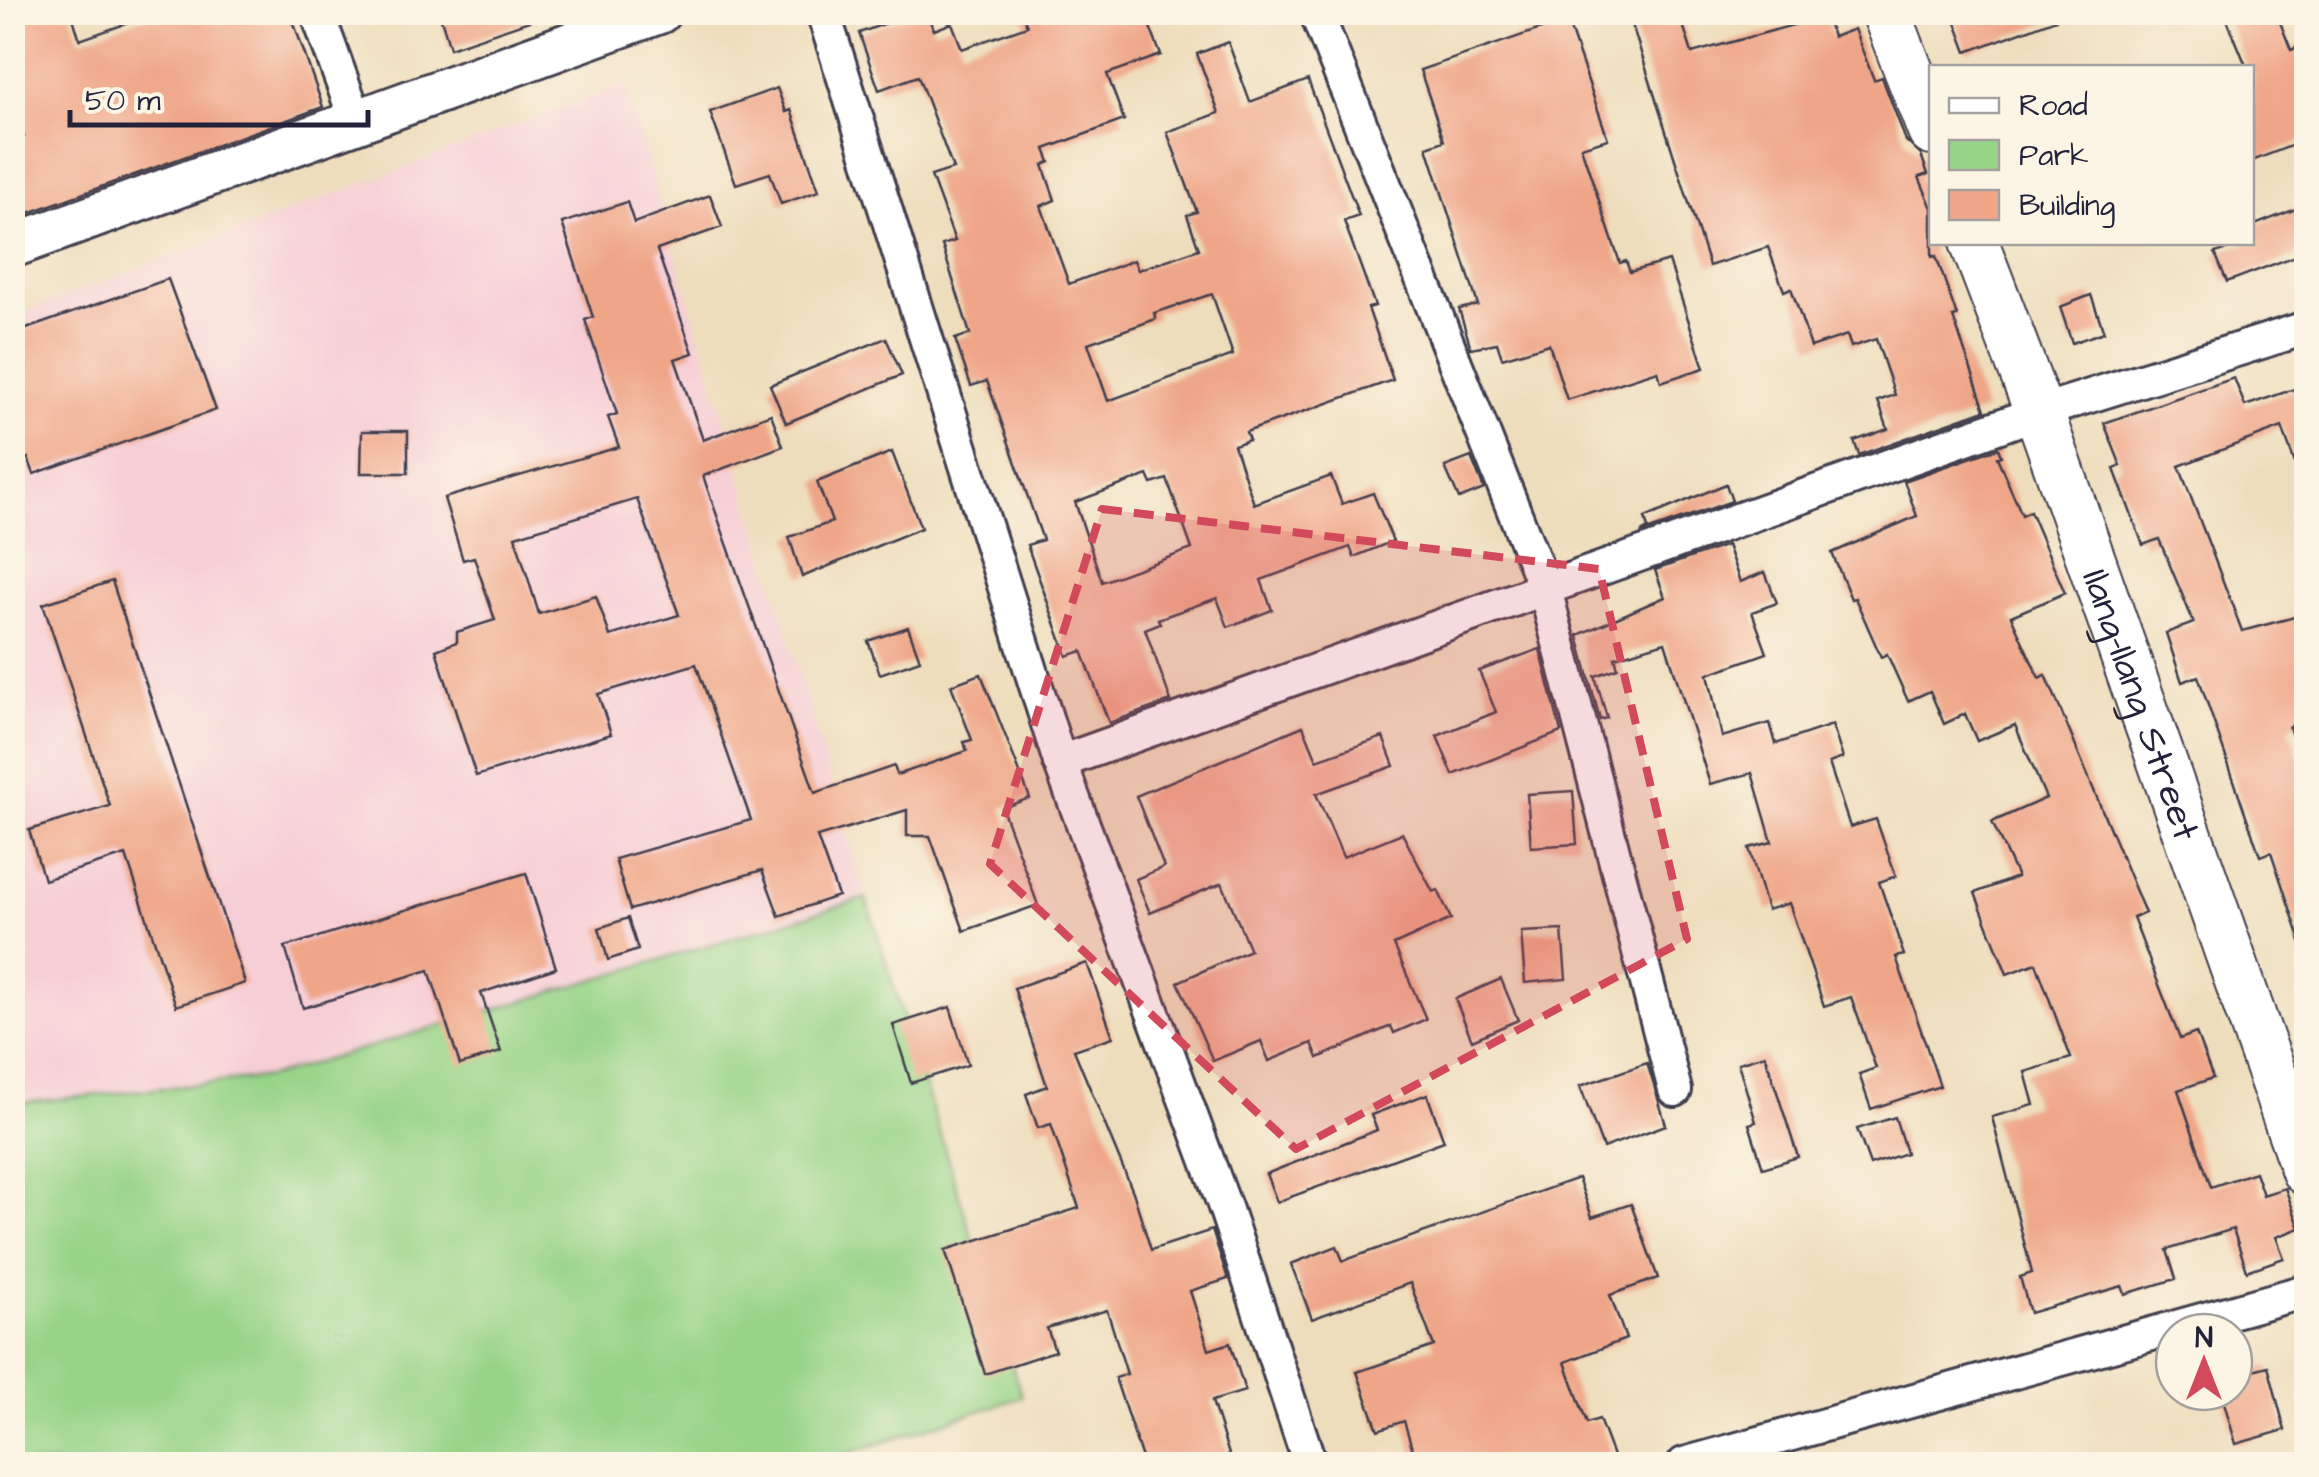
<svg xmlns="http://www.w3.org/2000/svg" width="2319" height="1477" font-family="'Architects Daughter',sans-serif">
	<rect width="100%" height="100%" fill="#fcf5e5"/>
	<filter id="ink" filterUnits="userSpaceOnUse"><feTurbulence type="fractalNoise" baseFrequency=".01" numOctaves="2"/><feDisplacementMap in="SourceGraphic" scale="20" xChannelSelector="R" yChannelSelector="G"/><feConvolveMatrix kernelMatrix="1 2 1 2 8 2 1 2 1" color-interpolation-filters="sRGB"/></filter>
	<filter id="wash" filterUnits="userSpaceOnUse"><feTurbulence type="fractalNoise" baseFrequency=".0048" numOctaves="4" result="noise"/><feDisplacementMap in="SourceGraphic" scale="40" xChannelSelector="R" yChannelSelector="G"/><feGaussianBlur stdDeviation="2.25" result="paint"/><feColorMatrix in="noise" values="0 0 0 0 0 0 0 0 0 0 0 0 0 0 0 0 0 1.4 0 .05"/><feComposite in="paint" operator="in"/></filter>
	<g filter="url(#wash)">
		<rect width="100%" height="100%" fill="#eeddbc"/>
		<!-- built -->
		<path fill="#f6cfd6" d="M 625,84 L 866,898 L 269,1077 L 13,1104 L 13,316 Z"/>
		<!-- green -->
		<path fill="#98d488" stroke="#5d7b62" stroke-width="2.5" d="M 866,898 L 1022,1397 L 816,1464 L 13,1464 L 12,1104 L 269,1077 Z"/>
		<g id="blocks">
			<!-- building -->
			<g fill="#efa688" fill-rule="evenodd">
				<path d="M 12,12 L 71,12 L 80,40 L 159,12 L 290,12 L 323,107 L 12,219 L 12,141 L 24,137 L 12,99 Z"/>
				<path d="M 439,12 L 537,12 L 538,18 L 450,48 Z"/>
				<path d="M 917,12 L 928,12 L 934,30 L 952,23 L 962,49 L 1027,26 L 1022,12 L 1144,12 L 1161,55 L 1107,74 L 1124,120 L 1045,149 L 1050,162 L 1043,165 L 1055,200 L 1041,206 L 1069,284 L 1134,260 L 1138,270 L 1199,249 L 1187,215 L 1197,212 L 1167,132 L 1219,113 L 1197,54 L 1228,42 L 1250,102 L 1308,80 L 1359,216 L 1344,221 L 1375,306 L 1368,308 L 1393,380 L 1246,432 L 1249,440 L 1234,445 L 1254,504 L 1331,476 L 1342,504 L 1373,493 L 1393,541 L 1354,557 L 1350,547 L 1261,580 L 1272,610 L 1228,627 L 1217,598 L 1158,619 L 1160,623 L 1145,629 L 1171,701 L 1109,723 L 1082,651 L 1067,656 L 1040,581 L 1027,545 L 1043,540 L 987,381 L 971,386 L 955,339 L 970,334 L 942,245 L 955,241 L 931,176 L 953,169 L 918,76 L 879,90 L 859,33 ZM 1212,294 L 1233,355 L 1108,401 L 1088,343 L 1156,319 L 1154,313 ZM 1148,475 L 1152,484 L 1167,479 L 1192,549 L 1102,582 L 1075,502 Z"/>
				<path d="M 1628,12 L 1679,12 L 1692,53 L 1826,16 L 1833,37 L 1854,29 L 1874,80 L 1882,77 L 1906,141 L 1921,155 L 1928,174 L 1919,177 L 1932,208 L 1932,257 L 1936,256 L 1957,316 L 1953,317 L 1985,410 L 1859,455 L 1854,441 L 1888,429 L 1878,401 L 1895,395 L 1876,339 L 1851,347 L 1847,335 L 1811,347 L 1791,288 L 1784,291 L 1768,247 L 1709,266 Z"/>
				<path d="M 1952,12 L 2064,12 L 2064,16 L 1967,52 Z"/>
				<path d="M 2224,12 L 2276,12 L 2291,50 L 2306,44 L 2306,140 L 2252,161 L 2252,68 L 2247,68 Z"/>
				<path d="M 1567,20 L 1608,139 L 1581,147 L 1620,263 L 1626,261 L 1630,272 L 1669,261 L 1704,368 L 1661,382 L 1658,371 L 1567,400 L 1549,344 L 1502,358 L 1497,343 L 1471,348 L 1459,309 L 1478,305 L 1427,147 L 1444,141 L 1420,70 Z"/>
				<path d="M 777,88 L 786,112 L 791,110 L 819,191 L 781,204 L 770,173 L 736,184 L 710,112 Z"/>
				<path d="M 710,195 L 722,227 L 657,250 L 693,353 L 675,359 L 703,440 L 771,414 L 783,446 L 703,476 L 815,793 L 894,766 L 897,775 L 967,751 L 964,742 L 972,740 L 951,685 L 981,674 L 1030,798 L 1002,808 L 1038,905 L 964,931 L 930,836 L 907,836 L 907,810 L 817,837 L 838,896 L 779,916 L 762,870 L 630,910 L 615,859 L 751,820 L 696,664 L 598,694 L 611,734 L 476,776 L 436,650 L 457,642 L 457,632 L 495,620 L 474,557 L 463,560 L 444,498 L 619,447 L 608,417 L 617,414 L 585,320 L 593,317 L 562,223 L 627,202 L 634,223 ZM 637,499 L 679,615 L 610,636 L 596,596 L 539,614 L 515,536 Z"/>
				<path d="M 2306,205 L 2306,252 L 2227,282 L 2215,253 L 2252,242 L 2252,226 Z"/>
				<path d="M 168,279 L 216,410 L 34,474 L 28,458 L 12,463 L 12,334 Z"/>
				<path d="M 2091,295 L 2104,332 L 2072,343 L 2060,307 Z"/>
				<path d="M 886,338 L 902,375 L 786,423 L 770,385 Z"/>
				<path d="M 2234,378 L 2245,406 L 2306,385 L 2306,482 L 2302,483 L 2282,427 L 2179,466 L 2242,631 L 2306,614 L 2306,720 L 2289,727 L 2306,776 L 2306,940 L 2301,941 L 2271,852 L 2260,856 L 2198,676 L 2182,682 L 2166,633 L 2194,623 L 2159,539 L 2143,545 L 2114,469 L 2121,466 L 2104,423 Z"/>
				<path d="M 362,431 L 408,431 L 408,473 L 361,473 Z"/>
				<path d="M 1998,448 L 2001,456 L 1997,457 L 2022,515 L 2030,511 L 2065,593 L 2011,616 L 2039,678 L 2046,675 L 2145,913 L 2133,918 L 2180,1039 L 2196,1033 L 2213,1078 L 2178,1090 L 2211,1187 L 2255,1172 L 2263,1195 L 2285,1188 L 2300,1228 L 2276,1237 L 2284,1258 L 2247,1271 L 2233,1229 L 2167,1250 L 2176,1279 L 2125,1294 L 2122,1286 L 2030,1313 L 2020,1277 L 2032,1273 L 1992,1117 L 2034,1105 L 2025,1072 L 2071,1058 L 2036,963 L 2007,974 L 1975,893 L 2017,877 L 1992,822 L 2046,798 L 2015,725 L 1977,741 L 1965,714 L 1944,724 L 1930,691 L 1908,701 L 1887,654 L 1881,657 L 1855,598 L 1851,599 L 1832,553 L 1917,516 L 1904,481 Z"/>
				<path d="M 892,452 L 921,528 L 802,577 L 789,537 L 832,522 L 817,482 Z"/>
				<path d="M 1471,457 L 1484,489 L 1459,499 L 1445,467 Z"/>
				<path d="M 1726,484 L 1732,501 L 1641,533 L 1648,529 L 1645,518 Z"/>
				<path d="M 1727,545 L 1740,582 L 1765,572 L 1777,603 L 1752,612 L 1767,653 L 1708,674 L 1722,737 L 1770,723 L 1776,744 L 1832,725 L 1843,758 L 1829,763 L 1850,827 L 1876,819 L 1896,876 L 1879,882 L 1904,955 L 1896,957 L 1940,1086 L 1871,1109 L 1859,1074 L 1876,1068 L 1851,997 L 1824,1006 L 1789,903 L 1767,910 L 1749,848 L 1772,842 L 1752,773 L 1710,784 L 1665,642 L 1615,657 L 1618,668 L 1595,676 L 1607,718 L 1600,720 L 1578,635 L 1665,597 L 1655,570 Z"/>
				<path d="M 112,581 L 245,983 L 176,1006 L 126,855 L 44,880 L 29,830 L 110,806 L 43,604 Z"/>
				<path d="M 908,627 L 920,660 L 880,674 L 868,641 Z"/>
				<path d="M 1540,649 L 1561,732 L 1453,775 L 1437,736 L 1496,712 L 1479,671 Z"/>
				<path d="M 1303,726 L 1317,760 L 1383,737 L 1394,766 L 1316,794 L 1343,857 L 1402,833 L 1433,892 L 1438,890 L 1451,919 L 1394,945 L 1426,1019 L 1394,1033 L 1391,1026 L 1318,1058 L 1312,1043 L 1269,1061 L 1261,1041 L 1213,1061 L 1178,982 L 1250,950 L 1222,883 L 1150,913 L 1136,879 L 1164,867 L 1136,796 Z"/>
				<path d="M 1573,791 L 1577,844 L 1531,847 L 1527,794 Z"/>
				<path d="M 526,873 L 556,968 L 481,993 L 501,1052 L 460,1065 L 429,970 L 303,1008 L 285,947 Z"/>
				<path d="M 628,918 L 638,950 L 608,960 L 599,928 Z"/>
				<path d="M 1562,930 L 1566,979 L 1525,983 L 1521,932 Z"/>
				<path d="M 1087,963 L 1113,1037 L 1074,1050 L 1133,1192 L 1151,1250 L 1212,1230 L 1228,1279 L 1190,1291 L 1209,1350 L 1230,1343 L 1245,1391 L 1212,1401 L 1232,1464 L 1144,1464 L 1115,1378 L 1127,1374 L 1107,1310 L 1047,1328 L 1055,1351 L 985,1374 L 945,1250 L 1079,1208 L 1051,1124 L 1038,1128 L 1026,1094 L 1047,1086 L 1014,988 Z"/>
				<path d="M 1501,979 L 1518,1020 L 1472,1040 L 1455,999 Z"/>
				<path d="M 950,1007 L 968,1065 L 911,1083 L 893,1025 Z"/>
				<path d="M 1765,1055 L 1798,1157 L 1763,1168 L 1749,1124 L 1756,1122 L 1738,1063 Z"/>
				<path d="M 1647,1063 L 1666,1125 L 1603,1148 L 1580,1086 Z"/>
				<path d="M 1427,1094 L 1444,1141 L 1277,1202 L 1266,1174 L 1377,1130 L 1371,1115 Z"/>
				<path d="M 1895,1117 L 1906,1153 L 1870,1165 L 1857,1129 Z"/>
				<path d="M 1578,1178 L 1592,1217 L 1631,1204 L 1658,1278 L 1610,1295 L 1626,1339 L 1565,1362 L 1587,1423 L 1599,1419 L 1616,1464 L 1417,1464 L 1404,1421 L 1378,1430 L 1357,1372 L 1434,1346 L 1410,1283 L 1312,1319 L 1291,1264 L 1337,1246 L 1343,1261 Z"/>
				<path d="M 2268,1366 L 2285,1430 L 2236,1444 L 2221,1392 L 2234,1392 L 2234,1375 Z"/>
			</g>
		</g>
	</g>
	<g filter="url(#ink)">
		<use href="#blocks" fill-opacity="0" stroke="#413e4e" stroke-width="2.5"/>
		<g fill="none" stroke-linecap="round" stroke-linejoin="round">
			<!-- minor casing -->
			<g stroke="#413e4e" stroke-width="38">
				<g id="minor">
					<path d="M 317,12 L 356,120"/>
					<path d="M 823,12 L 1060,762 L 1226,1210 L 1310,1464"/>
					<path d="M 1316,12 L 1545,589 L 1675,1090"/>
					<path d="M 1060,762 L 2039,412 L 2306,328"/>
					<path d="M 1684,1464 L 2306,1291"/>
				</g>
			</g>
			<!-- tertiary casing -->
			<g stroke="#413e4e" stroke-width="48">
				<path id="tertiary" d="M 12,246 L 659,12"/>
			</g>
			<!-- secondary casing -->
			<g stroke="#413e4e" stroke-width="52">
				<g id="secondary">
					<path d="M 1886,12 L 1932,131"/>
					<path id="s1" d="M 1974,242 L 2039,412 L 2306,1171"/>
				</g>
			</g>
			<!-- minor -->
			<use href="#minor" stroke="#fff" stroke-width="32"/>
			<!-- tertiary -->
			<use href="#tertiary" stroke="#fff" stroke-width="42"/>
			<!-- secondary -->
			<use href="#secondary" stroke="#fff" stroke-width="48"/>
		</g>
	</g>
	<!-- marked area -->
	<path fill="#d1495b" fill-opacity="0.2" stroke="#d1495b" stroke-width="8" stroke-dasharray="20 12" stroke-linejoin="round" d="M 1102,509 L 1599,569 L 1687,939 L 1296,1149 L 990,864 Z"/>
	<g text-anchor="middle" stroke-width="8" stroke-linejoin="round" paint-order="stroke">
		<!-- street labels -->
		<g font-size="38" fill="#22223b" stroke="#fcf5e5">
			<text dy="13" stroke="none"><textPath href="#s1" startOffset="492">Ilang-Ilang Street</textPath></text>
		</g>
	</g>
	<!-- margin -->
	<rect width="2319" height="1477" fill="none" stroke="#fcf5e5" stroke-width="50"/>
	<!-- legend -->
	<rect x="1929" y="65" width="325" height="180" fill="#fcf5e5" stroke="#a5a1a1" stroke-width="2.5"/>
	<rect x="1949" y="98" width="50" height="15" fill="#ffffff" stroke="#a5a1a1" stroke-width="2.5"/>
	<text x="2019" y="115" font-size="30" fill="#22223b">Road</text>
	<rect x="1949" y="140" width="50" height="30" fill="#98d488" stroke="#a5a1a1" stroke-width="2.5"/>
	<text x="2019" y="165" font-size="30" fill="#22223b">Park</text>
	<rect x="1949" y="190" width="50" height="30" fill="#efa688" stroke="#a5a1a1" stroke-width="2.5"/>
	<text x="2019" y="215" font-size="30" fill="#22223b">Building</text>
	<!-- north arrow -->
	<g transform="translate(2204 1362)"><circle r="48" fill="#fcf5e5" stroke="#a5a1a1" stroke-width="2.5"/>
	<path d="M0-8L18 38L0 25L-18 38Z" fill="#d1495b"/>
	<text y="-15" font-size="28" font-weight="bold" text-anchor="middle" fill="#22223b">N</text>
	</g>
	<!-- scale -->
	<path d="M70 110v15h298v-15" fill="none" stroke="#22223b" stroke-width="5"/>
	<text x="85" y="110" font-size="30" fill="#22223b" stroke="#fcf5e5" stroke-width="8" paint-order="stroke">50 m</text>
</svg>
